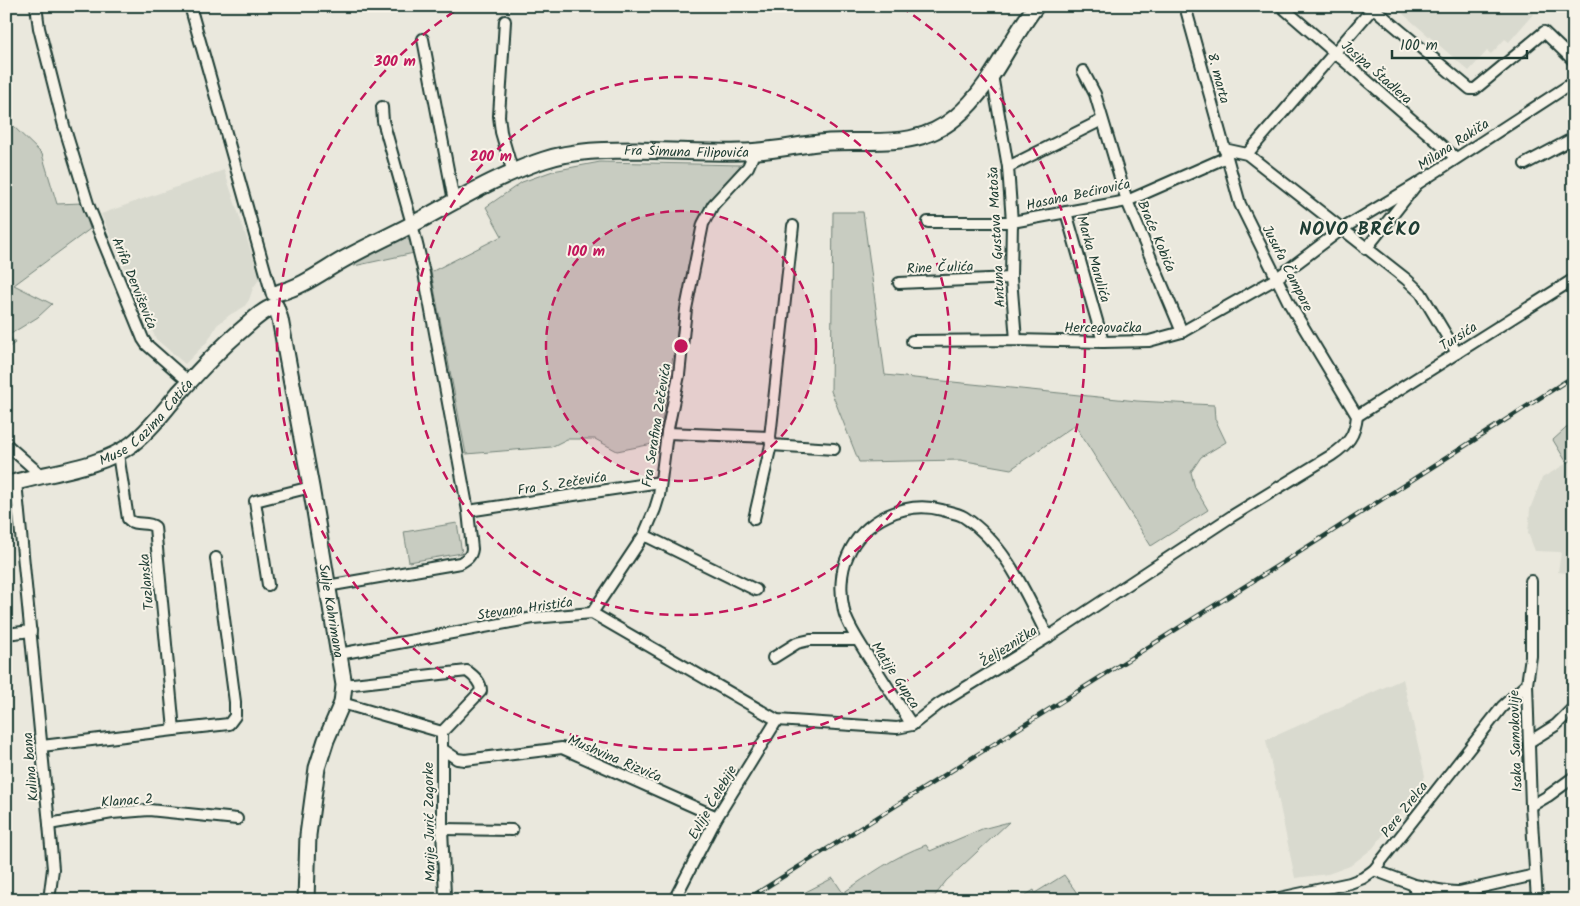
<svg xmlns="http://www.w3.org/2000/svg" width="1580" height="906" font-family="Kalam,sans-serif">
	<rect width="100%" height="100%" fill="#eae8dd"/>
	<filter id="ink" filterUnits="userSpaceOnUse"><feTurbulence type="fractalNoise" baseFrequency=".02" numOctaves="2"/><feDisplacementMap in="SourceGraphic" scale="10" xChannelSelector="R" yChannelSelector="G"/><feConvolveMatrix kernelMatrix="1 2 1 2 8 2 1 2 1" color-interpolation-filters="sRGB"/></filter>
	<g filter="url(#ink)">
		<!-- built -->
		<g fill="#d9dacf">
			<path d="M 1394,6 L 1540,6 L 1509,42 L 1505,39 L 1491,54 L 1487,51 L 1469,71 Z"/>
			<path d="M 224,170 L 260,278 L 253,288 L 249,300 L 244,307 L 231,314 L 217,325 L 208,341 L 185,364 L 156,339 L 101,214 Z"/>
			<path d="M 1574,459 L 1574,574 L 1558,572 L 1561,552 L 1535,551 L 1528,533 L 1530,509 L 1542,478 Z"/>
			<path d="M 1403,679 L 1425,776 L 1420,788 L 1373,848 L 1350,866 L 1328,874 L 1295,878 L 1266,740 Z"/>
		</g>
		<!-- green -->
		<g fill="#c8ccc1" stroke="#74847a">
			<path d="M 6,99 L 11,108 L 10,123 L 42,154 L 57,204 L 82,203 L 90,229 L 14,285 L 52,304 L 38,317 L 9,335 L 15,343 L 6,349 Z"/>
			<path d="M 600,162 L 741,165 L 707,203 L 700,218 L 689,264 L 658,443 L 617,451 L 595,439 L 567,439 L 551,447 L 466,454 L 431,272 L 502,236 L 486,207 L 522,182 L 553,171 Z"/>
			<path d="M 833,212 L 863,212 L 885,375 L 1137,401 L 1214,405 L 1215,419 L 1226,442 L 1201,457 L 1191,472 L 1195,488 L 1208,510 L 1151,546 L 1075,425 L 1011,469 L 960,460 L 859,462 L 831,391 Z"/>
			<path d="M 404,236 L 411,242 L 414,253 L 354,266 L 353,263 Z"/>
			<path d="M 1574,421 L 1574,459 L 1567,463 L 1553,440 Z"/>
			<path d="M 457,523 L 462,553 L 409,562 L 404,532 Z"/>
			<path d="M 1009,822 L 946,881 L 932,900 L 790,900 L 833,878 L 843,893 C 869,875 895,856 926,845 L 930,851 L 982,829 Z"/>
			<path d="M 1064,875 L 1082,900 L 1018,900 L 1034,890 L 1035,893 Z"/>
		</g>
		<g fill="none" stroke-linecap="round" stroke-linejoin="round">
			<!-- street casing -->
			<g stroke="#1f3d34" stroke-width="14">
				<g id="street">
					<path d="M 36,6 L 39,28 L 64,126 L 89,207 L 143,339 L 147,345 L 189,382"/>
					<path d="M 190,6 L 272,295"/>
					<path d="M 1281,6 L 1456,158"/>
					<path d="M 1371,6 L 1470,89 L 1475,89 L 1544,32 L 1574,61"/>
					<path d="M 505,21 L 499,116 L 501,132 L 513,173"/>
					<path d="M 423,39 L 454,201"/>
					<path d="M 1083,71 L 1095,94 L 1127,201 L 1182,332"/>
					<path d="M 992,75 L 1008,167 L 1012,222 L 1011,278 L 1016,340"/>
					<path d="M 1224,149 L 1247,154 L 1406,279 L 1421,293 L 1457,353"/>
					<path d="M 1247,154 L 1373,8"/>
					<path d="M 1525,164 L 1574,138"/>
					<path d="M 1008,167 L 1102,120"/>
					<path d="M 1066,212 L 1103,342"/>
					<path d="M 928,222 L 1012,222 L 1127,201 L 1227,157"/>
					<path d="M 1366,249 L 1417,184 L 1574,82"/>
					<path d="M 899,283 L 1011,278"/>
					<path d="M 912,341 L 1016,340 L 1103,342 L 1149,341 L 1182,332 L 1277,278 L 1342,229 L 1417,184"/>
					<path d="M 1357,416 L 1574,279"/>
					<path d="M 667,433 L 770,437"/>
					<path d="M 6,444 L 41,475"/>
					<path d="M 771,445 L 834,449"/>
					<path d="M 118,454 L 128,519 C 135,527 147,520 155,527 L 174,730 L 229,724 L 235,716 L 235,702 L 216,558"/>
					<path d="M 16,482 L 49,824 L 53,869 L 49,900"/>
					<path d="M 468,511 L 660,482"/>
					<path d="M 754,519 L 771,445 L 770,437 L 793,226"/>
					<path d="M 644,535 L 756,590"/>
					<path d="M 1531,581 L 1531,656 L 1527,684 L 1531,806 L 1537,900"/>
					<path d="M 268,585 L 255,501 L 311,487"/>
					<path d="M 327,586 L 460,563 C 467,559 471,557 472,549 L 468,511 L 424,273 L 412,224 L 383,121 L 382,107"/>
					<path d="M 592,613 L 644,535 L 655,509 L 659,496 L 667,433 L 679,375 L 686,309 L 703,224 L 713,205 L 748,167 L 752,158 L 751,152"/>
					<path d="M 6,634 L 31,631"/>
					<path d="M 339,654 L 533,618 L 592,613 L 777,720 L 897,728 L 912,725 L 939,704 L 1048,637 L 1232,516 L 1332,455 C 1348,444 1355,436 1357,416 L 1289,303 L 1240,204 L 1185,6"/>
					<path d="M 773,658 L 797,643 L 810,640 L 857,640"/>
					<path d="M 344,685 L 467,671 C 474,676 481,682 481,691 L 442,732"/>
					<path d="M 342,703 L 442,732 L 442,749 L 457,759 L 465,760 L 562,748 L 717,817"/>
					<path d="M 912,725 C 897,702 882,678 867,655 C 860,643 847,625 844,611 C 840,594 840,572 848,555 C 863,520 906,500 942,510 C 949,512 958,513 964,517 C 1006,544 1026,594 1048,637"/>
					<path d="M 1529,742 L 1556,725 L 1574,707"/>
					<path d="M 42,746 L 174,730"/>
					<path d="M 442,749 L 442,829 L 445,895"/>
					<path d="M 1531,806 L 1548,796 L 1574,777"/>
					<path d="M 49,824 L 112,813 L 149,810 L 237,819"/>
					<path d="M 442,829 L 512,830"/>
					<path d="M 1374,870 L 1414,885"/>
					<path d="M 674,900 L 717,817 L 777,720"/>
					<path d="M 1270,900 L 1350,883 L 1363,878 L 1374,870 L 1502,707 L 1527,684"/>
					<path d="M 1417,900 L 1414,885 C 1429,887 1445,893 1460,892 L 1535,875"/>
				</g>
			</g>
			<!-- secondary casing -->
			<g stroke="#1f3d34" stroke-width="19">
				<g id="secondary">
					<path id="s1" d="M 280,292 C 303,287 327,268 348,257 C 370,245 392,235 413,224 C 456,201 498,175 544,160 C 574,150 606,150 637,150 C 671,151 706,153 740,152 C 770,152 799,144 829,142 C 875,139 917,150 956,117 C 992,87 1008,42 1036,6"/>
					<path id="s2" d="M 276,307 L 280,319 L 311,487 L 344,685 L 342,703 L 326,740 L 317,768 L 308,835 L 306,900"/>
					<path id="s3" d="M 6,485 C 46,472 99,469 132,444 C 150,430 165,410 179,393 C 200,370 220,348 244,328 C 253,320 263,310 275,306"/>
				</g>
			</g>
			<!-- street -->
			<use href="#street" stroke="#f7f3e8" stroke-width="10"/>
			<!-- secondary -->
			<use href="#secondary" stroke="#f7f3e8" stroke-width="15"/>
			<!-- rail casing -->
			<g stroke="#1f3d34" stroke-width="4.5">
				<path id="rail" d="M 746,900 L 1320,539 L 1574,376"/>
			</g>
			<!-- rail -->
			<use href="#rail" stroke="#f7f3e8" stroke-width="2.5" stroke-dasharray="8" stroke-linecap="butt"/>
		</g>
	</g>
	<!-- distance rings -->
	<circle cx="681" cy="346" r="135" fill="#c2185b" fill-opacity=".12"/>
	<g fill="none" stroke="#c2185b" stroke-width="2.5" stroke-dasharray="9 6">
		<circle cx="681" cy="346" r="135"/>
		<circle cx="681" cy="346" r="269"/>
		<path d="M901 7A404 404 0 1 1 461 7"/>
	</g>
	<g text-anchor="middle" stroke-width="4" stroke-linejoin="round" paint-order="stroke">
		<!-- street labels -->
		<g font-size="14" fill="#1f3d34" stroke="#f7f3e8">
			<text transform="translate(1377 72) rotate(41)" y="5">Josipa Štadlera</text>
			<text transform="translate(1219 78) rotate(75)" y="5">8. marta</text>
			<text transform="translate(1453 144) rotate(-33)" y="5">Milana Rakiča</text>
			<text dy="5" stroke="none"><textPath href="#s1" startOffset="439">Fra Šimuna Filipovića</textPath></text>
			<text transform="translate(1078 194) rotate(-12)" y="5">Hasana Bećirovića</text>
			<text transform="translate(1157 236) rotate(67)" y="5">Braće Kobića</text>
			<text transform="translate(996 237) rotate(-93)" y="5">Antuna Gustava Matoša</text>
			<text transform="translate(1094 259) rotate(74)" y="5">Marka Marulića</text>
			<text transform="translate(940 267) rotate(-2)" y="5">Rine Čulića</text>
			<text transform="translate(1288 268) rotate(63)" y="5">Jusufa Čampare</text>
			<text transform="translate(135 283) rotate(68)" y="5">Arifa Derviševića</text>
			<text x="1103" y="332">Hercegovačka</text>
			<text transform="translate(1458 336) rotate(-32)" y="5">Tursića</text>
			<text dy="5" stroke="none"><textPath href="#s3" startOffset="158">Muse Ćazima Ćatića</textPath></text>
			<text transform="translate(656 425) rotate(-81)" y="5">Fra Serafina Zečevića</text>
			<text transform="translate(562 483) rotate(-9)" y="5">Fra S. Zečevića</text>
			<text transform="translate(146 582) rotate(-95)" y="5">Tuzlanska</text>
			<text transform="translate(525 608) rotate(-8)" y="5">Stevana Hristića</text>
			<text dy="5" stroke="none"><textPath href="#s2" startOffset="309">Sulje Kahrimana</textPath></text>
			<text transform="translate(1008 646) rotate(-32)" y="5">Željeznička</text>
			<text transform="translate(896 675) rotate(57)" y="5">Matije Gupca</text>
			<text transform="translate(1515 741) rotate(-92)" y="5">Isaka Samokovlije</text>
			<text transform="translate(615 758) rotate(23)" y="5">Mushvina Rizvića</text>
			<text transform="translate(30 767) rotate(-95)" y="5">Kulina bana</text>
			<text transform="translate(127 800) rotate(-4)" y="5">Klanac 2</text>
			<text transform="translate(712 802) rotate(-60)" y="5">Evlije Čelebije</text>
			<text transform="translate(1404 809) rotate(-52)" y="5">Pere Zrelca</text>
			<text transform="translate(429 822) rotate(-91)" y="5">Marije Jurić Zagorke</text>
		</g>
		<!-- district labels -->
		<g font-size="19" font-weight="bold" letter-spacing="1" fill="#1f3d34" stroke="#f7f3e8">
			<text x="1360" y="235">NOVO BRČKO</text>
		</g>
	</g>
	<circle cx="681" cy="346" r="8" fill="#c2185b" stroke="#f7f3e8" stroke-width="2.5"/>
	<g font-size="15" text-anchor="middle" font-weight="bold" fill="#c2185b" stroke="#f7f3e8" stroke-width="4" stroke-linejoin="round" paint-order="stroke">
		<text x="395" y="66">300 m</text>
		<text x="491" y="161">200 m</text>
		<text x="586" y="256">100 m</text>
	</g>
	<!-- margin -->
	<rect width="1580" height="906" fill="none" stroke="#f7f3e8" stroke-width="25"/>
	<rect x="12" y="12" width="1555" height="881" fill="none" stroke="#1f3d34" stroke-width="2" filter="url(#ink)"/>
	<!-- scale -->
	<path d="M1392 50v8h135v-8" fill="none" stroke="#1f3d34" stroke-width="2.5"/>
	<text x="1400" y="50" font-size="15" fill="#1f3d34" stroke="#f7f3e8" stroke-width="4" paint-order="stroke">100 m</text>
</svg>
